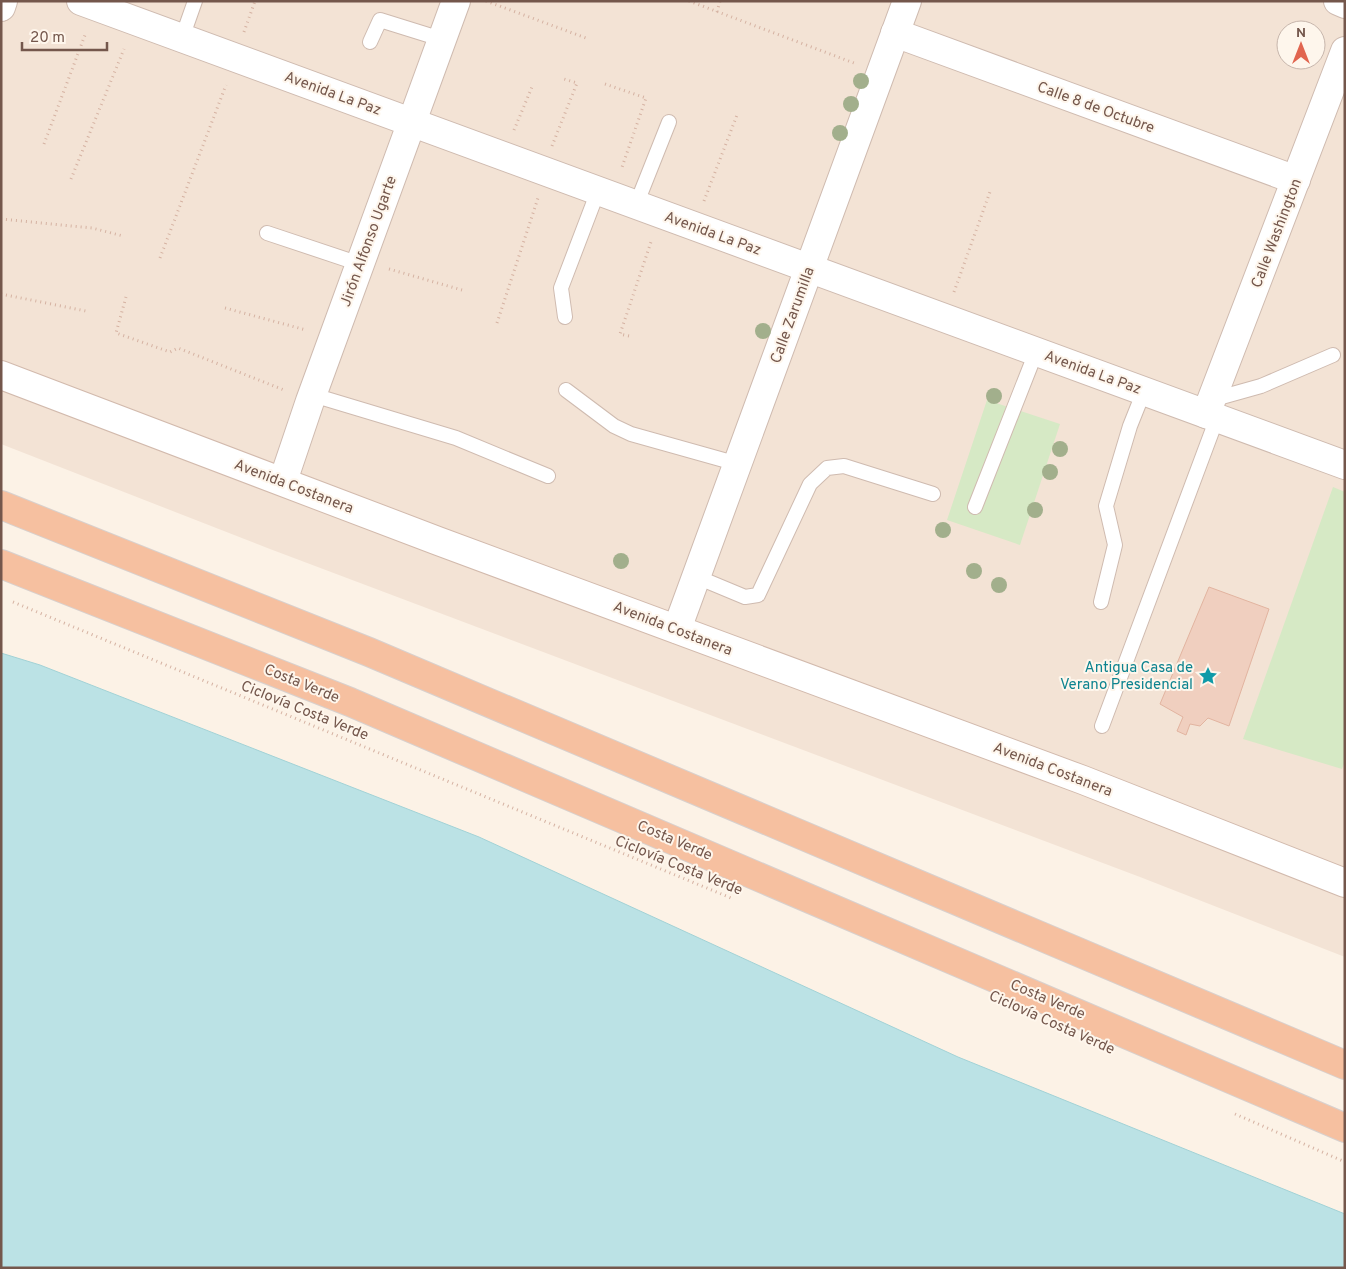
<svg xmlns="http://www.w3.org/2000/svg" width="1346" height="1269" font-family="Overpass,sans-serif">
	<rect width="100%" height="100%" fill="#fcf2e6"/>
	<!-- residential -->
	<path fill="#f3e3d5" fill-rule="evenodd" d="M 1,1 L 1345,1 L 1345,957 L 1140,877 L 270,549 L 1,444 ZM 1286,30 L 1316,30 L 1316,60 L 1286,60 Z"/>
	<!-- green -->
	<g fill="#d6e9c5">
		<path d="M 987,400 L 1060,424 L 1020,545 L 947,520 Z"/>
		<path d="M 1333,487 L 1345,492 L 1345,761 L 1342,769 L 1243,739 Z"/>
	</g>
	<!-- water -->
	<path fill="#bbe2e5" stroke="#a2d2d6" d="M 1,653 L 40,665 L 479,837 L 958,1057 L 1345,1214 L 1345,1268 L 1,1268 Z"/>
	<!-- building -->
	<path fill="#f0cfbf" stroke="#e2b4a0" d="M 1209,587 L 1269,609 L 1229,726 L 1208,718 L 1200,726 L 1190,724 L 1186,735 L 1177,731 L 1183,717 L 1160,704 Z"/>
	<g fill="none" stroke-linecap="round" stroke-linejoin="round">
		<!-- service casing -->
		<g stroke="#cfbbb0" stroke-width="16">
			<g id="service">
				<path d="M 182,38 L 195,1"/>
				<path d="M 370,42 L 380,20 L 441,39"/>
				<path d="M 636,205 L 669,122"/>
				<path d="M 267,233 L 360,264"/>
				<path d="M 565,317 L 561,288 L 598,191"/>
				<path d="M 566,390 L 614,426 L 631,434 L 738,464"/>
				<path d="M 313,395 L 456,438 L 548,476"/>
				<path d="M 1211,400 L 1261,386 L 1333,355"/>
				<path d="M 975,507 L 1036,352"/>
				<path d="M 697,577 L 745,597 L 758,595 L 810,484 L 827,468 L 844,466 L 933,494"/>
				<path d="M 1101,602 L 1115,545 L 1106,506 L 1130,426 L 1144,391"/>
				<path d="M 1102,726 L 1217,418"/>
			</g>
		</g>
		<!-- minor casing -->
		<g stroke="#cfbbb0" stroke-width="30">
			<g id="minor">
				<path d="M 1338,1 L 1345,4"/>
				<path d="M 1,7 L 3,1"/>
				<path d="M 895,33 L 1296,180"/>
				<path d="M 1206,414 L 1345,51"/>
				<path d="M 283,481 L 310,401 L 456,1"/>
				<path d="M 677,629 L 907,1"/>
			</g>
		</g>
		<!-- tertiary casing -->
		<g stroke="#cfbbb0" stroke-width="30">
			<path id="tertiary" d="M 81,1 L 1345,465"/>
		</g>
		<!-- secondary casing -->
		<g stroke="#d2baad" stroke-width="30">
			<path id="secondary" d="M 1,375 L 438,541 L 1083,780 L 1345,883"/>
		</g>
		<!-- trunk casing -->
		<g stroke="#d8d0cd" stroke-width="30">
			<g id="trunk">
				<path d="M 1,505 L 369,652 L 1345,1065"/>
				<path d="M 1,564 L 350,702 L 1345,1128"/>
			</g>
		</g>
		<!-- path -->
		<g stroke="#d5b2a2" stroke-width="3" stroke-dasharray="1 4" stroke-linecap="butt">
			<path d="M 486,1 L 586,38"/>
			<path d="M 689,1 L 854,63"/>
			<path d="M 717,12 L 720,1"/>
			<path d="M 244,32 L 255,1"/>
			<path d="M 605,84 L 646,98 L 621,170"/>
			<path d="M 514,130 L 532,87"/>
			<path d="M 44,144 L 85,35"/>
			<path d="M 552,146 L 577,83 L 564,79"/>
			<path d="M 71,179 L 124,49"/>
			<path d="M 704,201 L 737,115"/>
			<path d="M 1,219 L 92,228 L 123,236"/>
			<path d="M 160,258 L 226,85"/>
			<path d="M 389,269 L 462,290"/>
			<path d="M 954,292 L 991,189"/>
			<path d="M 1,294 L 86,311"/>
			<path d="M 126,297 L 116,333 L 170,352 L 178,348 L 284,390"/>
			<path d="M 225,308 L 306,330"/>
			<path d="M 497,323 L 538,198"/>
			<path d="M 629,336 L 620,334 L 652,239"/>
			<path d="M 13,602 L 731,898"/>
			<path d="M 1235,1114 L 1345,1162"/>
		</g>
		<!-- service -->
		<use href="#service" stroke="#fff" stroke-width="14"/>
		<!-- minor -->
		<use href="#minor" stroke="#fff" stroke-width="28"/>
		<!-- tertiary -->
		<use href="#tertiary" stroke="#fff" stroke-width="28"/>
		<!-- secondary -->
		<use href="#secondary" stroke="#fff" stroke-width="28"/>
		<!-- trunk -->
		<use href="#trunk" stroke="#f6c0a0" stroke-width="28"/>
	</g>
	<!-- trees -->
	<g fill="#a2af8c">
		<circle cx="861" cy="81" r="8"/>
		<circle cx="851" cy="104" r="8"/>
		<circle cx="840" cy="133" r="8"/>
		<circle cx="763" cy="331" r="8"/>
		<circle cx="994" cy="396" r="8"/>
		<circle cx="1060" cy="449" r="8"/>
		<circle cx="1050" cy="472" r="8"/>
		<circle cx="1035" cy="510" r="8"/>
		<circle cx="943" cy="530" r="8"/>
		<circle cx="621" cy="561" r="8"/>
		<circle cx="974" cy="571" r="8"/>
		<circle cx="999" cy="585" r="8"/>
	</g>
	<!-- icons -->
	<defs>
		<g id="sight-bare" transform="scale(1.5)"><path d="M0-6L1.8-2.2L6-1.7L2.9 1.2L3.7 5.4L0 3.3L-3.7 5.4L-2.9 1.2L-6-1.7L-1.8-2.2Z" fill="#0f9aa8" stroke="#fef6ec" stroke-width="2.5" paint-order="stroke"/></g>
	</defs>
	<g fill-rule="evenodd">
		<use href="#sight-bare" x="1208" y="676"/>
	</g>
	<g text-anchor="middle" stroke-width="4" stroke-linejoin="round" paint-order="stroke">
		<!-- street labels -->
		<g font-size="15" fill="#74574c" stroke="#fef6ec">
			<text transform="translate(333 93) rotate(20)" y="5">Avenida La Paz</text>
			<text transform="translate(1096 107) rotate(20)" y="5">Calle 8 de Octubre</text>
			<text transform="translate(713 233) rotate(20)" y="5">Avenida La Paz</text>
			<text transform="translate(1276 233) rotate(-69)" y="5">Calle Washington</text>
			<text transform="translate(368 241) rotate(-70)" y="5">Jirón Alfonso Ugarte</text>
			<text transform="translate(792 315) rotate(-70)" y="5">Calle Zarumilla</text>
			<text transform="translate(1093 372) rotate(20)" y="5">Avenida La Paz</text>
			<text transform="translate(294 486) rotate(21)" y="5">Avenida Costanera</text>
			<text transform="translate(673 628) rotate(21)" y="5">Avenida Costanera</text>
			<text transform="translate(302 683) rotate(22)" y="5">Costa Verde</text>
			<text transform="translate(305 710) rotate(22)" y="5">Ciclovía Costa Verde</text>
			<text transform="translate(1053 769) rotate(21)" y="5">Avenida Costanera</text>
			<text transform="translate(675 840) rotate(23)" y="5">Costa Verde</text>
			<text transform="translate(679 865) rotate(22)" y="5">Ciclovía Costa Verde</text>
			<text transform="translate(1048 999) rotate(23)" y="5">Costa Verde</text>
			<text transform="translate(1052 1022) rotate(24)" y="5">Ciclovía Costa Verde</text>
		</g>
		<!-- culture labels -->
		<g font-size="15" fill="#0d838f" stroke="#fef6ec" text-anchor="end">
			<text x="1193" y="672">Antigua Casa de<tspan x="1193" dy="17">Verano Presidencial</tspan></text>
		</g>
	</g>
	<!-- border -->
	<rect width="1346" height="1269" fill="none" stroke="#74574c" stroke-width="5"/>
	<!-- north arrow -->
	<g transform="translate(1301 45)"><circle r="24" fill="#fef6ec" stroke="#c7b6ac"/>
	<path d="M0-4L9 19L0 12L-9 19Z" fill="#e1654f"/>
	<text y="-8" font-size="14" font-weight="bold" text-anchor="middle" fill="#74574c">N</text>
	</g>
	<!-- scale -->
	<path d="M22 42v8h85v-8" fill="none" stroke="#74574c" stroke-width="2.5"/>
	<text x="30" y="42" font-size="15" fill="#74574c" stroke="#fef6ec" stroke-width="4" paint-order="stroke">20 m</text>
</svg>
